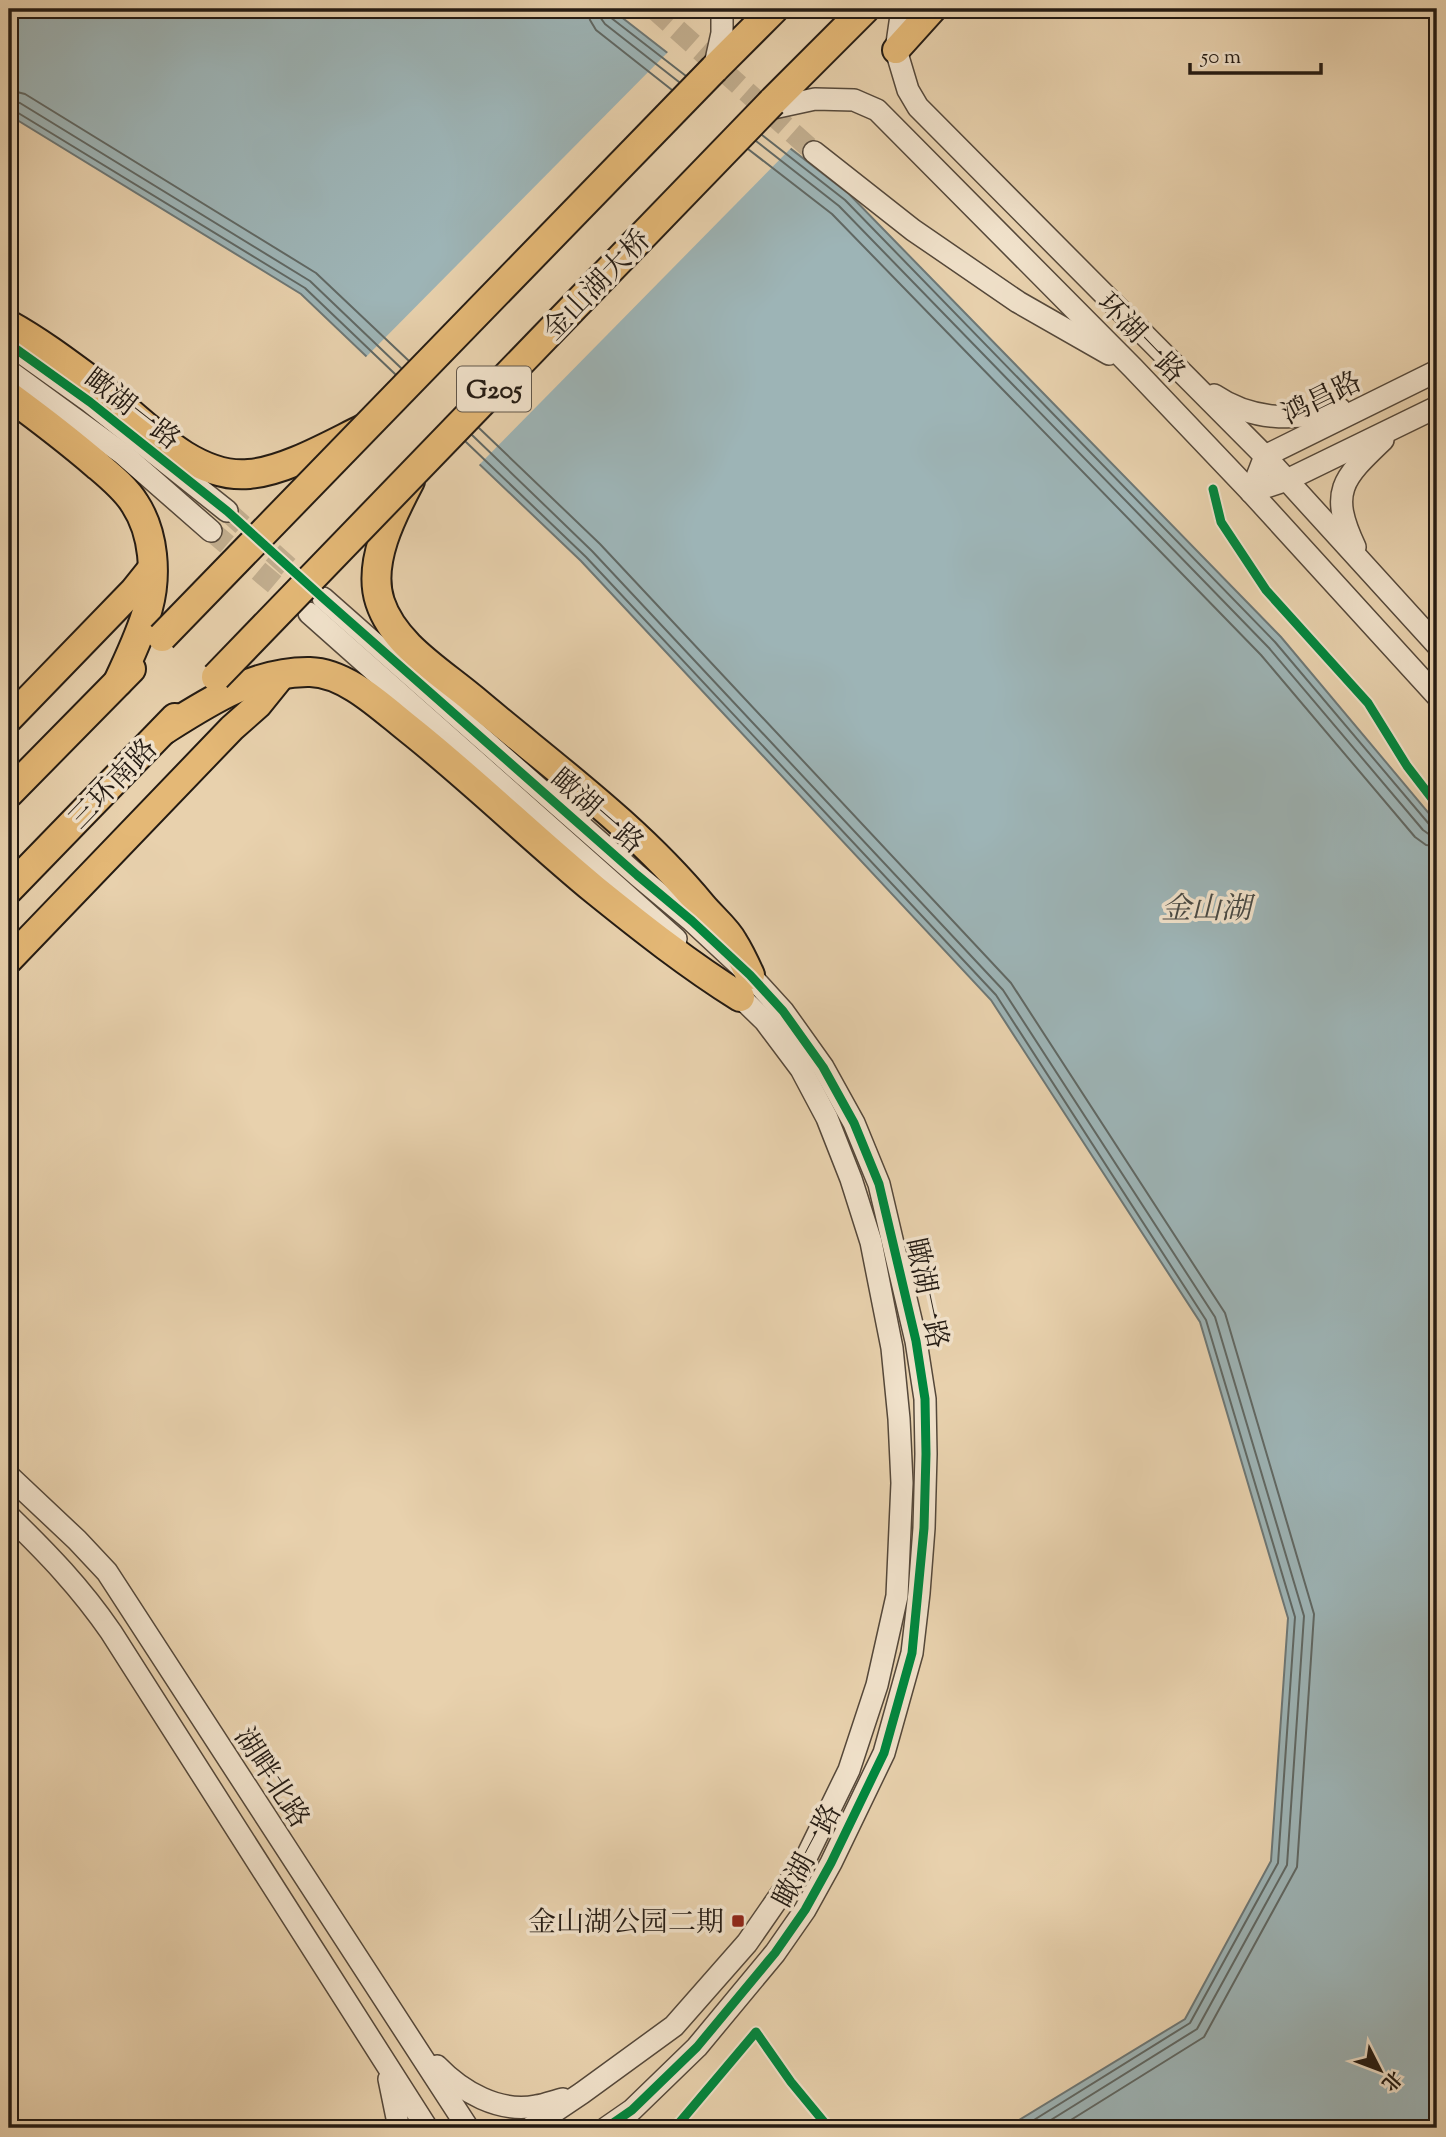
<svg xmlns="http://www.w3.org/2000/svg" width="1446" height="2137" font-family="'Sorts Mill Goudy','Noto Serif SC',serif">
	<rect width="100%" height="100%" fill="#e8d1ad"/>
	<filter id="stains"><feTurbulence type="fractalNoise" baseFrequency=".00286" numOctaves="4"/><feColorMatrix values="0 0 0 0 .2 0 0 0 0 .09 0 0 0 0 .02 0 0 0 .5 -.17"/></filter>
	<radialGradient id="worn" r=".72"><stop offset=".6" stop-color="#630" stop-opacity="0"/><stop offset="1" stop-color="#630" stop-opacity=".3"/></radialGradient>
	<!-- water -->
	<path fill="#9db4b6" stroke="#6d7775" stroke-width="2" d="M 9,9 L 611,9 L 849,194 L 1281,637 L 1437,823 L 1437,2128 L 1006,2128 L 1185,2019 L 1271,1861 L 1288,1618 L 1200,1322 L 991,1000 L 581,561 L 301,294 L 9,115 Z"/>
	<!-- pier -->
	<path fill="#e8d1ad" d="M 670,50 L 793,146 L 477,467 L 364,359 Z"/>
	<g fill="none" stroke-linecap="round" stroke-linejoin="round">
		<!-- shore -->
		<g stroke="#606864" stroke-width="2">
			<path d="M 588,9 L 590,20 L 596,30 L 672,90"/>
			<path d="M 599,9 L 600,17 L 605,24 L 679,82"/>
			<path d="M 608,9 L 610,17 L 686,76"/>
			<path d="M 9,90 L 25,94 L 316,273 L 409,361"/>
			<path d="M 9,101 L 20,103 L 310,281 L 401,368"/>
			<path d="M 9,110 L 15,111 L 305,288 L 395,374"/>
			<path d="M 762,135 L 845,200 L 1275,642 L 1429,824 L 1437,827"/>
			<path d="M 756,141 L 839,206 L 1269,648 L 1423,830 L 1430,835 L 1437,835"/>
			<path d="M 748,149 L 832,214 L 1261,655 L 1415,837 L 1426,845 L 1437,846"/>
			<path d="M 479,428 L 600,544 L 1011,983 L 1225,1313 L 1314,1614 L 1297,1867 L 1204,2037 L 1058,2128"/>
			<path d="M 472,435 L 592,551 L 1003,990 L 1215,1317 L 1304,1616 L 1287,1865 L 1197,2029 L 1038,2128"/>
			<path d="M 466,442 L 586,557 L 996,995 L 1206,1320 L 1295,1617 L 1278,1863 L 1190,2023 L 1021,2128"/>
		</g>
		<!-- tertiary-tunnel -->
		<g stroke="#c1ad8e" stroke-width="21" stroke-dasharray="21 10" stroke-linecap="butt">
			<path d="M 654,9 L 814,152"/>
			<path d="M 227,511 L 316,592"/>
			<path d="M 211,531 L 303,608"/>
		</g>
		<!-- tertiary casing -->
		<g stroke="#55483a" stroke-width="24">
			<g id="tertiary">
				<path d="M 902,9 L 896,50 L 908,90 L 918,107 L 1265,456 L 1437,645"/>
				<path d="M 714,69 L 722,33 L 722,9"/>
				<path d="M 764,110 L 815,99 L 854,100 L 877,110 L 1133,368 L 1251,492 L 1437,696"/>
				<path d="M 814,152 L 913,230 L 1018,302 L 1109,354"/>
				<path d="M 9,344 L 90,402 L 227,511"/>
				<path d="M 9,371 L 123,454 L 211,531"/>
				<path d="M 1214,395 C 1252,421 1297,421 1340,409"/>
				<path d="M 1251,492 L 1265,456 L 1437,371"/>
				<path d="M 1251,492 L 1287,480 L 1437,407"/>
				<path d="M 1355,547 C 1329,492 1342,479 1383,440"/>
				<path d="M 323,598 L 637,875 L 692,921 L 750,975 L 783,1011 L 823,1067 L 854,1123 L 879,1184 L 916,1341 L 925,1399 L 926,1454 L 924,1528 L 919,1593 L 912,1653 L 884,1753 L 831,1863 L 805,1910 L 775,1953 L 697,2047 L 632,2110 L 606,2128"/>
				<path d="M 309,613 L 676,939"/>
				<path d="M 9,1476 L 77,1540 L 107,1572 L 468,2128"/>
				<path d="M 9,1516 C 48,1554 80,1587 111,1632 L 427,2128"/>
				<path d="M 437,2066 C 462,2092 499,2113 536,2106 C 545,2105 554,2101 563,2099"/>
				<path d="M 389,2079 L 397,2118 L 397,2128"/>
				<path d="M 530,2128 L 582,2093 L 674,2026 L 747,1943 L 806,1858 L 849,1770 L 877,1685 L 897,1596 L 902,1483 L 899,1419 L 892,1348 L 871,1242 L 851,1179 L 827,1118 L 801,1069 L 765,1021 L 729,986"/>
			</g>
		</g>
		<!-- primary casing -->
		<g stroke="#241b13" stroke-width="30">
			<g id="primary">
				<path d="M 896,50 L 933,9"/>
				<path d="M 9,719 L 133,591 L 153,566"/>
				<path d="M 9,960 L 232,728 L 258,705 L 283,674"/>
			</g>
		</g>
		<!-- trunk casing -->
		<g stroke="#241b13" stroke-width="32">
			<g id="trunk">
				<path d="M 714,69 L 774,9"/>
				<path d="M 772,102 L 865,9"/>
				<path d="M 9,325 C 38,341 66,362 93,382 C 136,414 190,480 249,474 C 285,471 330,445 363,429"/>
				<path d="M 9,396 C 39,418 69,441 97,465 C 110,476 126,489 135,504 C 154,533 157,575 148,608 C 141,634 129,658 118,682"/>
				<path d="M 410,481 C 392,515 367,563 380,602 C 394,645 441,672 474,700 C 552,766 637,827 702,906 C 712,918 726,929 733,942 C 740,953 745,964 750,975"/>
				<path d="M 164,730 C 208,702 255,671 310,672 C 347,673 382,708 410,730 C 474,781 532,838 595,890 C 642,928 689,965 740,997"/>
				<path d="M 9,793 L 131,669"/>
				<path d="M 9,889 L 175,718"/>
			</g>
		</g>
		<!-- tertiary -->
		<use href="#tertiary" stroke="#f0e1ca" stroke-width="21"/>
		<!-- primary -->
		<use href="#primary" stroke="#e4b876" stroke-width="26"/>
		<!-- trunk -->
		<use href="#trunk" stroke="#e4b876" stroke-width="28"/>
		<!-- trunk-bridge casing -->
		<g stroke="#241b13" stroke-width="32" stroke-linecap="butt">
			<g id="trunk-bridge">
				<path d="M 162,637 L 714,69"/>
				<path d="M 216,677 L 772,102"/>
			</g>
		</g>
		<!-- trunk-bridge -->
		<use href="#trunk-bridge" stroke="#e4b876" stroke-width="28"/>
		<!-- cycleway casing -->
		<g stroke="#f0e1ca" stroke-width="13">
			<g id="cycleway">
				<path d="M 9,344 L 90,402 L 227,511 L 323,598 L 637,875 L 692,921 L 750,975 L 783,1011 L 823,1067 L 854,1123 L 879,1184 L 916,1341 L 925,1399 L 926,1454 L 924,1528 L 912,1653 L 884,1753 L 831,1863 L 805,1910 L 775,1953 L 697,2047 L 632,2110 L 606,2128"/>
				<path d="M 1213,489 L 1221,522 L 1266,590 L 1368,703 L 1407,766 L 1437,805"/>
				<path d="M 675,2128 L 756,2032 L 791,2082 L 829,2128"/>
			</g>
		</g>
		<!-- cycleway -->
		<use href="#cycleway" stroke="#00873e" stroke-width="9"/>
	</g>
	<!-- markers -->
	<rect fill="#8f2418" stroke="#f0e1ca" stroke-width="2.5" x="731" y="1914" width="14" height="14" rx="3.5"/>
	<g text-anchor="middle" stroke-width="7" stroke-linejoin="round" paint-order="stroke">
		<!-- shield labels -->
		<rect fill="#f0e1ca" stroke="#61564a" stroke-width="2" x="457" y="366.5" width="74" height="45" rx="5"/>
		<g font-size="26" font-weight="bold" fill="#241b13">
			<text x="494" y="398">G205</text>
		</g>
		<!-- street labels -->
		<g font-size="28" fill="#241b13" stroke="#f0e1ca">
			<text transform="translate(596 284) rotate(-46)" y="10">金山湖大桥</text>
			<text transform="translate(1142 337) rotate(46)" y="10">环湖一路</text>
			<text transform="translate(1321 397) rotate(-26)" y="10">鸿昌路</text>
			<text transform="translate(133 408) rotate(38)" y="10">瞰湖一路</text>
			<text transform="translate(112 783) rotate(-46)" y="10">三环南路</text>
			<text transform="translate(598 810) rotate(41)" y="10">瞰湖一路</text>
			<text transform="translate(928 1293) rotate(78)" y="10">瞰湖一路</text>
			<text transform="translate(273 1777) rotate(57)" y="10">湖畔北路</text>
			<text transform="translate(806 1855) rotate(-62)" y="10">瞰湖一路</text>
		</g>
		<!-- poi labels -->
		<g font-size="28" fill="#241b13" stroke="#f0e1ca" text-anchor="end">
			<text x="724" y="1931">金山湖公园二期</text>
		</g>
		<!-- water labels -->
		<g font-size="30" font-style="italic" fill="#484944" stroke="#f0e1ca">
			<text x="1206" y="918">金山湖</text>
		</g>
	</g>
	<!-- margin -->
	<rect width="1446" height="2137" fill="none" stroke="#e8d1ad" stroke-width="35"/>
	<rect x="10" y="10" width="1425" height="2116" fill="none" stroke="#241b13" stroke-width="3.5"/>
	<rect x="18" y="18" width="1411" height="2102" fill="none" stroke="#241b13" stroke-width="2"/>
	<!-- north arrow -->
	<g transform="translate(1380 2070) rotate(132)" stroke="#f0e1ca" stroke-width="5" paint-order="stroke">
	<path d="M0-5L12 26L0 18L-12 26Z" fill="#241b13"/>
	<text y="-10" font-size="19" font-weight="bold" text-anchor="middle" fill="#241b13">北</text>
	</g>
	<!-- scale -->
	<path d="M1190 63v10h131v-10" fill="none" stroke="#241b13" stroke-width="3.5"/>
	<text x="1201" y="63" font-size="21" fill="#241b13" stroke="#f0e1ca" stroke-width="5" paint-order="stroke">50 m</text>
	<rect width="100%" height="100%" filter="url(#stains)"/>
	<rect width="100%" height="100%" fill="url(#worn)"/>
</svg>
